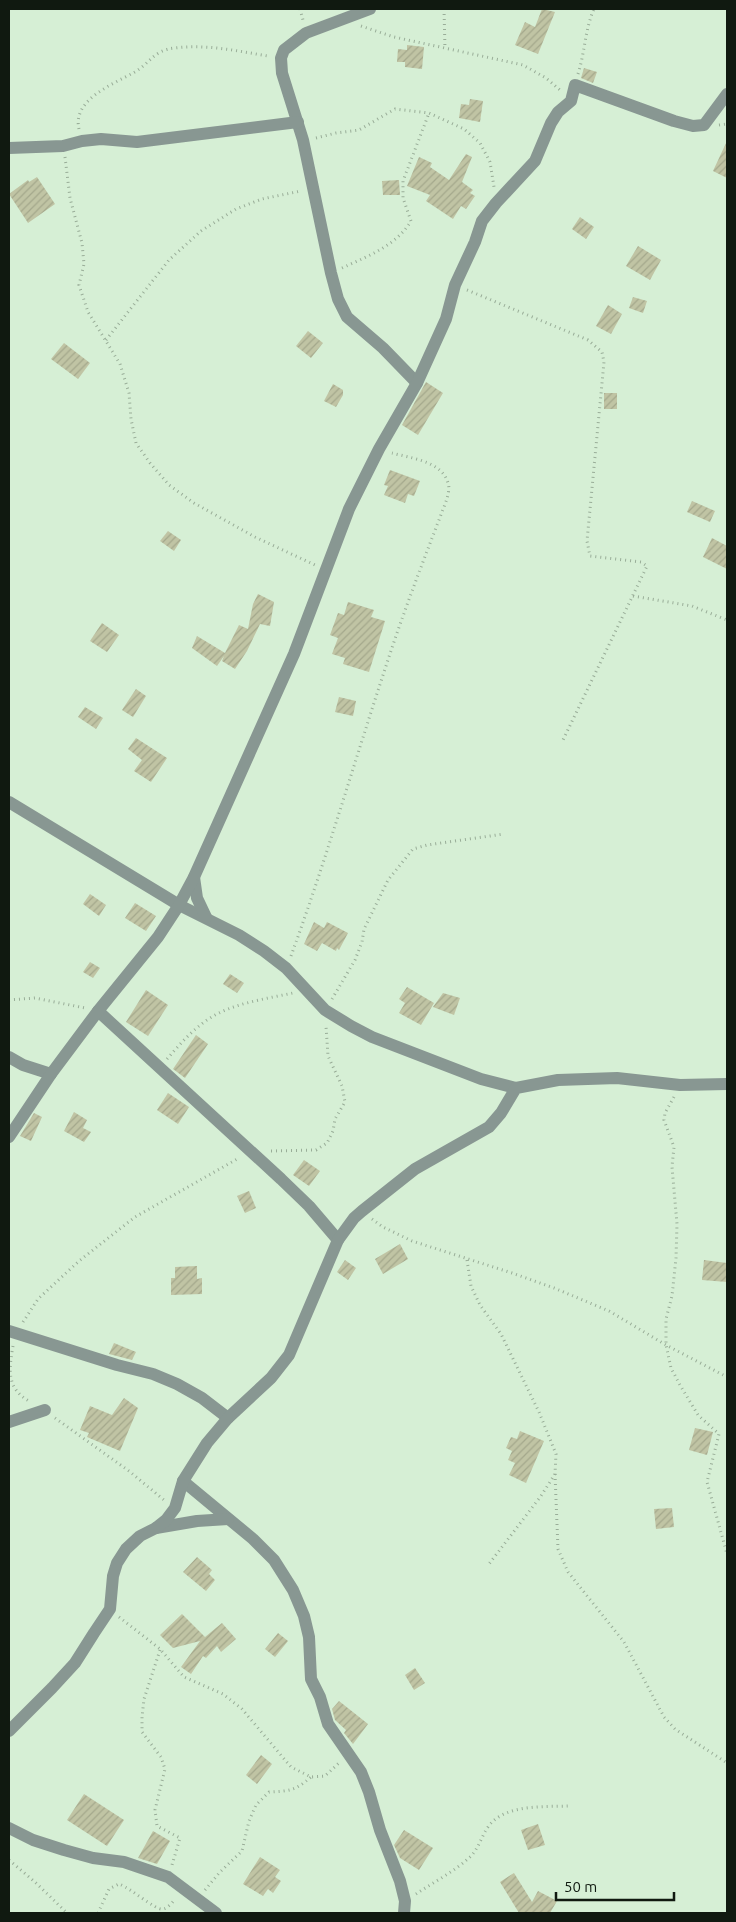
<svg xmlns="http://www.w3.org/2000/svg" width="736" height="1922" font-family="Ubuntu,sans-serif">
	<defs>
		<pattern id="building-hatch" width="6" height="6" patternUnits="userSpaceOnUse" patternTransform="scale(1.25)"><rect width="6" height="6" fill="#c0c4a4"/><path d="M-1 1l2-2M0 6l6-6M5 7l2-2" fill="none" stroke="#a4a88c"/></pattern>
	</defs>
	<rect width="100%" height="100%" fill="#d6efd5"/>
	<!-- building -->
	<g fill="url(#building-hatch)">
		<path d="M 542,9 L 555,12 L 538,54 L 515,45 L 525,22 L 535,27 Z"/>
		<path d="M 407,45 L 424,47 L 422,69 L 405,67 L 405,62 L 397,62 L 398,49 L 407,50 Z"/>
		<path d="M 584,68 L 597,72 L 593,83 L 581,78 Z"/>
		<path d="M 470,99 L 483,101 L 480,122 L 459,118 L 461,104 L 469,105 Z"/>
		<path d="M 727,141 L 727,178 L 713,171 Z"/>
		<path d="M 466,154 L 472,157 L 462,182 L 473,190 L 470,193 L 475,196 L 466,209 L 461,206 L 453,219 L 426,201 L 430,195 L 407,186 L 419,157 L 432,163 L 430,167 L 449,180 Z"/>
		<path d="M 37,177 L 55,204 L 28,223 L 9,194 L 28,180 L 29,182 Z"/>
		<path d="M 399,180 L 400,195 L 383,195 L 382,181 Z"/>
		<path d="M 580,217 L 594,227 L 586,239 L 572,229 Z"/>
		<path d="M 638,246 L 661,260 L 650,280 L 626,266 Z"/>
		<path d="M 633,297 L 647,301 L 643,313 L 629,308 Z"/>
		<path d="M 608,305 L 622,314 L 611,334 L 596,326 Z"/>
		<path d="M 308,331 L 323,343 L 311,358 L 296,346 Z"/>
		<path d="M 64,343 L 90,363 L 78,379 L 51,359 Z"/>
		<path d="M 426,382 L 443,393 L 418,435 L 402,425 Z"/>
		<path d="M 333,384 L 343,390 L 343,395 L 336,407 L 324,401 Z"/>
		<rect x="604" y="393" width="13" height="16"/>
		<path d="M 390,470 L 420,481 L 414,496 L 408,494 L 405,503 L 384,495 L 388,486 L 384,485 Z"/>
		<path d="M 692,501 L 715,511 L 710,522 L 687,512 Z"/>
		<path d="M 168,531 L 181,540 L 174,551 L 160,541 Z"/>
		<path d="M 712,538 L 727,546 L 727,569 L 703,557 Z"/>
		<path d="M 258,594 L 274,602 L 270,626 L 260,624 L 247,651 L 235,669 L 222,661 L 224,656 L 217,666 L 192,648 L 197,636 L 225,653 L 239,625 L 248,629 L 253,604 Z"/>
		<path d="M 348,602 L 374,610 L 371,617 L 385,621 L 369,672 L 343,664 L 345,658 L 332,654 L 338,638 L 330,635 L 338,613 L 344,615 Z"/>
		<path d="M 102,623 L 119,635 L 107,652 L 90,641 Z"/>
		<path d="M 136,689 L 146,696 L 133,717 L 122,710 Z"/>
		<path d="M 339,697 L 356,701 L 353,716 L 335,712 Z"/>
		<path d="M 85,707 L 103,718 L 96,729 L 78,717 Z"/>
		<path d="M 136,738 L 167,758 L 151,782 L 134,771 L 142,760 L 128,749 Z"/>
		<path d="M 90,894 L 106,905 L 99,916 L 83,904 Z"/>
		<path d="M 135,903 L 156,916 L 146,931 L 125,918 Z"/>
		<path d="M 314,922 L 324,928 L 327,922 L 348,933 L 339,950 L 337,948 L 336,951 L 322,943 L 317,951 L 304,944 Z"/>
		<path d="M 90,962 L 100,968 L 93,978 L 83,972 Z"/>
		<path d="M 230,974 L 244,983 L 237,993 L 223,984 Z"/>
		<path d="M 407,987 L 434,1003 L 421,1025 L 399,1013 L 405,1003 L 399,999 Z"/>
		<path d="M 146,990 L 168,1005 L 148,1036 L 126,1022 Z"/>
		<path d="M 443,993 L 460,998 L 454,1015 L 433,1007 Z"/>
		<path d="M 196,1035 L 208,1044 L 185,1078 L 173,1069 Z"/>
		<path d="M 168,1093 L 189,1107 L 178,1124 L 157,1110 Z"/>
		<path d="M 74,1112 L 87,1120 L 83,1128 L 91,1132 L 84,1142 L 64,1131 Z"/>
		<path d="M 34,1113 L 42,1117 L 31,1141 L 20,1136 Z"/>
		<path d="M 304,1160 L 320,1171 L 309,1186 L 293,1175 Z"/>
		<path d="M 249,1191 L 256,1208 L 245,1213 L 237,1196 Z"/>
		<path d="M 400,1244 L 408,1259 L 383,1274 L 375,1259 Z"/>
		<path d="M 345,1260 L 356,1268 L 348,1280 L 337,1272 Z"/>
		<path d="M 704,1260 L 727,1263 L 727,1282 L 702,1280 Z"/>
		<path d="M 197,1266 L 197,1279 L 202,1278 L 202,1294 L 171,1295 L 171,1278 L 175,1278 L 175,1267 Z"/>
		<path d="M 114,1343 L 136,1352 L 132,1360 L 109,1354 Z"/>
		<path d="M 124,1398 L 138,1408 L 120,1451 L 87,1437 L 89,1433 L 80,1430 L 90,1406 L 112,1415 Z"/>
		<path d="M 695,1428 L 713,1432 L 707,1455 L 689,1450 Z"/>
		<path d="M 520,1431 L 544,1441 L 526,1483 L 509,1475 L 515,1463 L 508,1460 L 512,1451 L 506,1448 L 511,1437 L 517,1439 Z"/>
		<path d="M 672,1508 L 674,1527 L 656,1529 L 654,1509 Z"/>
		<path d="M 197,1557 L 212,1570 L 209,1574 L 215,1580 L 206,1591 L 183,1572 Z"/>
		<path d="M 182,1614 L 205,1637 L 222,1623 L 236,1639 L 221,1652 L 217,1646 L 206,1658 L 203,1656 L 191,1674 L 181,1667 L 200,1641 L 173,1648 L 160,1635 Z"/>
		<path d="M 278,1633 L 288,1641 L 275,1657 L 265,1649 Z"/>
		<path d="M 415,1668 L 425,1683 L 414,1690 L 405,1675 Z"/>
		<path d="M 339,1701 L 368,1724 L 353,1744 L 344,1733 L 346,1730 L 335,1720 L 332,1709 Z"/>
		<path d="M 261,1755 L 272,1764 L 257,1784 L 246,1775 Z"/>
		<path d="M 84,1794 L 124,1820 L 107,1846 L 67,1820 Z"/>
		<path d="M 538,1824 L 545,1845 L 528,1850 L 521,1830 Z"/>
		<path d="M 404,1830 L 433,1848 L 419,1870 L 400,1858 L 394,1845 Z"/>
		<path d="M 153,1831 L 170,1841 L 157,1864 L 138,1858 Z"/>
		<path d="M 260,1857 L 280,1870 L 275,1877 L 281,1881 L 273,1893 L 268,1889 L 263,1896 L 243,1884 Z"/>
		<path d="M 514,1873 L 532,1902 L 538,1891 L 557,1901 L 550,1913 L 519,1913 L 500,1882 Z"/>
	</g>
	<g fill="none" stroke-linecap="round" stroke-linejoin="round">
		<!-- path -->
		<g stroke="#99ad98" stroke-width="3" stroke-dasharray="1 4" stroke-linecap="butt">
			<path d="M 300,9 L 303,20"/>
			<path d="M 444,9 L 445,49"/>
			<path d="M 361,26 L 394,37 L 523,65 L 546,78 L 560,90"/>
			<path d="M 578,74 C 585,52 585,29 594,9"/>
			<path d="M 719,125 L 727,124"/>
			<path d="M 79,129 C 72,100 113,84 133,73 C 150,64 153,50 175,48 C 207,44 237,51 268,56"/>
			<path d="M 316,138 L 336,133 L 359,130 L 395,109 L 429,113 L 464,129 L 480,143 L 490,162 L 494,187"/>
			<path d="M 65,157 L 70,198 L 82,243 L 84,264 L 79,285 L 88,312 L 120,364 L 129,393 L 131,419 L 136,443 L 150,463 L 169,485 L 194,503 L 255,537 L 315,565"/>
			<path d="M 342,268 C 368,256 396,246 411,221 L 403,198 L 403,181 L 429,113"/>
			<path d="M 467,290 L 588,340 L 602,352 L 604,362 L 587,541 L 590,556 L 641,562 L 647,566 L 563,740"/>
			<path d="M 106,340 L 169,260 L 201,231 L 236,209 L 262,199 L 301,191"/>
			<path d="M 633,596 L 692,606 L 727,620"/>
			<path d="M 291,956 C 326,860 354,763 386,666 C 404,610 426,554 447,499 C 448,494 450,488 448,483 C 442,461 410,458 392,453"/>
			<path d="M 332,999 L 355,960 L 362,942 L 364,929 L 388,880 L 413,849 L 427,845 L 504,834"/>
			<path d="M 9,1000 L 35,998 L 85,1008"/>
			<path d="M 167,1059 C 180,1044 193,1029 210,1018 C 234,1003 265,999 293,993"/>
			<path d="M 674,1097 L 665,1113 L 664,1120 L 674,1147 L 672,1167 L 677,1224 L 676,1258 L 672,1296 L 666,1319 L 666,1345 L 671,1368 L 680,1385 L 698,1415 L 719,1434 L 707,1482 L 727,1554"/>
			<path d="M 271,1151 L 316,1150 L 327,1143 L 333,1131 L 335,1119 L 345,1102 L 342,1086 L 328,1056 L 326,1026"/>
			<path d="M 372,1219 L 383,1227 L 412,1241 L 512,1273 L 554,1288 L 609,1311 L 666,1345 L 727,1377"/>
			<path d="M 467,1260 L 471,1286 L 480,1305 L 501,1334 L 539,1412 L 556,1454 L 555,1474 L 541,1496 L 489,1564"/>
			<path d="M 23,1322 L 38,1299 L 79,1261 L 135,1217 L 239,1158"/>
			<path d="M 13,1346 C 9,1369 6,1388 29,1401"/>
			<path d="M 55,1418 L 129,1471 L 164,1500"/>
			<path d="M 555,1474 L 558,1549 L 568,1572 L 624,1642 L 664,1717 L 675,1729 L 727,1763"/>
			<path d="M 119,1617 L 160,1649 L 184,1677 L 223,1694 L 242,1709 L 291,1767 L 311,1777 L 325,1776 L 340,1762"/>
			<path d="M 160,1650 L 144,1699 L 142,1717 L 142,1732 L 161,1757 L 165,1769 L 155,1810 L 157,1826 L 180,1838 L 172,1865"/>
			<path d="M 9,1860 L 35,1882 L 67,1913"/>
			<path d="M 205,1890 L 220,1872 L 242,1851 L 249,1821 L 256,1805 L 269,1792 C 289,1791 295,1791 311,1777"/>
			<path d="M 416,1894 C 434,1882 455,1871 470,1857 C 479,1848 481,1837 488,1827 C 504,1804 543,1807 568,1806"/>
			<path d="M 98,1913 L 109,1889 L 119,1884 C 131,1888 156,1911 163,1909 C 168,1908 172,1903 175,1899"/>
		</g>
		<!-- minor -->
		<g stroke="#889792" stroke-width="12">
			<path d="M 370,9 L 306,33 L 284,50 L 281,58 L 282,73 L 303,140 L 331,273 L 338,299 L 347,317 L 383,348 L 417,383"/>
			<path d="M 9,148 L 63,146 L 82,141 L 101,139 L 137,142 L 298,122"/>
			<path d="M 9,802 L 179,905 L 239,935 L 264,951 L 286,968 L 325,1010 L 351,1026 L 372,1037 L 481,1079 L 516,1088"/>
			<path d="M 194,877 L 197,898 L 206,917"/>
			<path d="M 98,1011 L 281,1179 L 309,1206 L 338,1240"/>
			<path d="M 9,1057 L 23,1065 L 51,1074"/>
			<path d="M 9,1137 L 51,1074 L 98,1011 L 158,937 L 179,905 L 194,877 L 294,654 L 349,509 L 379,449 L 417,383 L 446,319 L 455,285 L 475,242 L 482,221 L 496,203 L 535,161 L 551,123 L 558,112 L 571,101 L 575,85 L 674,121 L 693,126 L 704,125 L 727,94"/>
			<path d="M 9,1331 L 117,1365 L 153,1374 L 177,1384 L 202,1398 L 228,1418"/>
			<path d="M 9,1422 L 45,1410"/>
			<path d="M 183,1481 L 253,1539 L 274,1560 L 293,1590 L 304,1616 L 309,1637 L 311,1679 L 320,1697 L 328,1724 L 361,1772 L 369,1792 L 380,1830 L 400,1881 L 405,1901 L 404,1913"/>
			<path d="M 156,1528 L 197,1521 L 228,1519"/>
			<path d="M 9,1731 L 52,1688 L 75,1663 L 94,1633 L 110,1609 L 113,1576 L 117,1563 L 126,1549 L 140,1536 L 156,1528 L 166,1520 L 175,1508 L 183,1481 L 207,1443 L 228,1418 L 271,1378 L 289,1355 L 338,1240 L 354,1218 L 362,1211 L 415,1169 L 489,1127 L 501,1113 L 516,1088 L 558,1080 L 617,1078 L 680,1085 L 727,1084"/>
			<path d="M 9,1828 L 33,1840 L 64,1850 L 93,1858 L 124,1862 L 168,1877 L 216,1913"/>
		</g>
	</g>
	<!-- border -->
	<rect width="736" height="1922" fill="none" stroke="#101910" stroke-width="20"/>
	<!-- scale -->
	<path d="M556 1892v8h118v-8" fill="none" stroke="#101910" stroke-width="2.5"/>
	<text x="564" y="1892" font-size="15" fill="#101910" stroke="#d6efd5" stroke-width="4" paint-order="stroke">50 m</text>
</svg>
